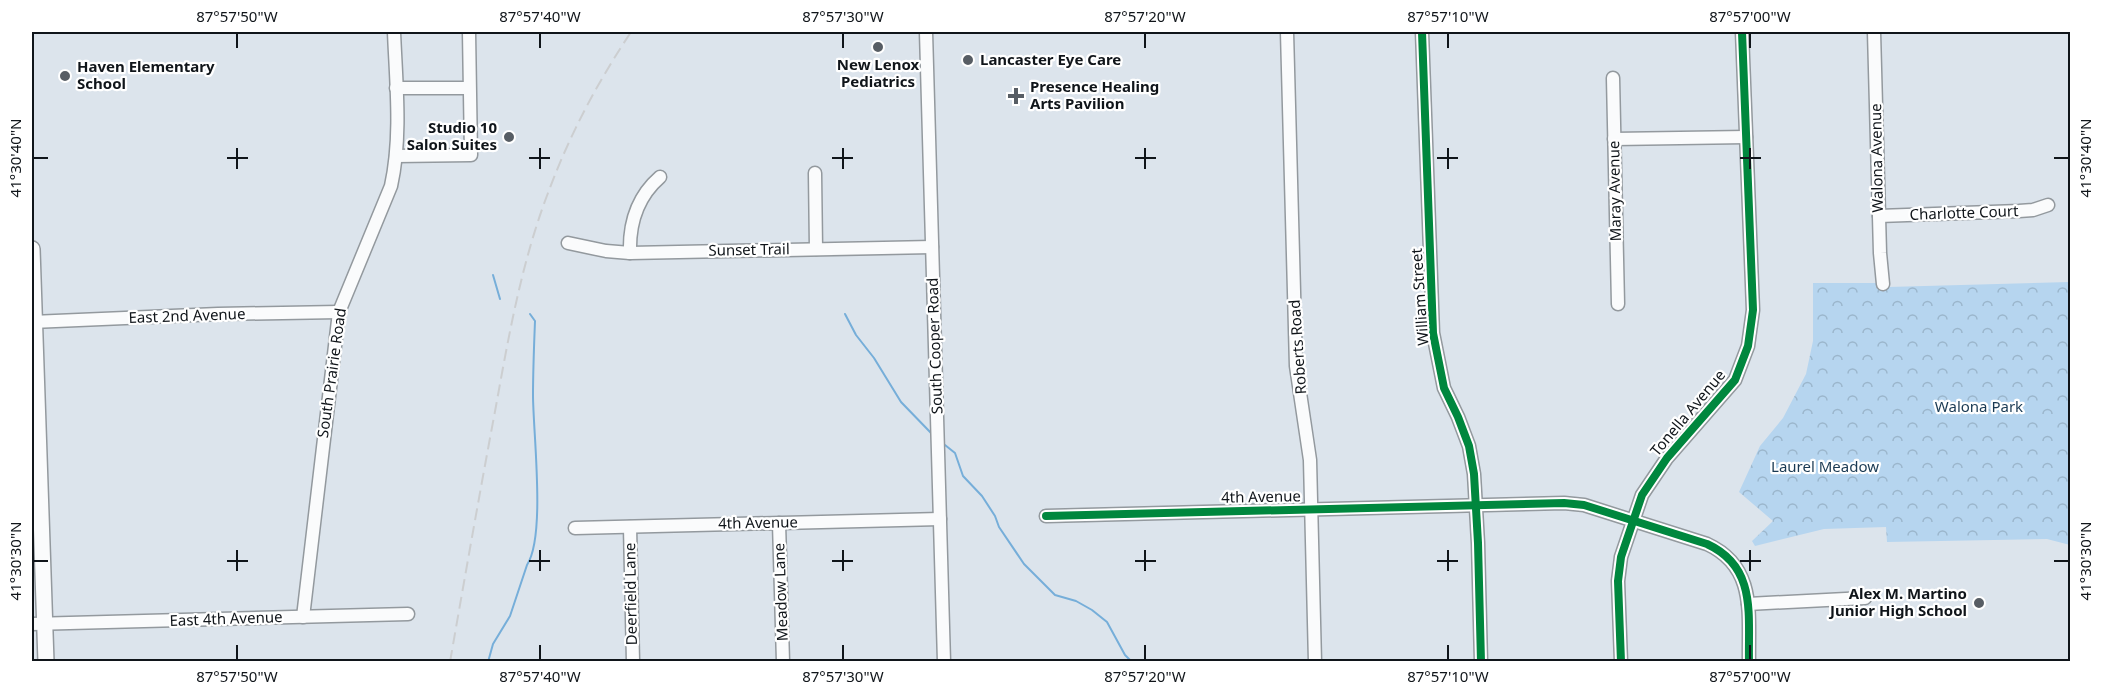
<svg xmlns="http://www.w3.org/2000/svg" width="2102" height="693" font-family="'Noto Sans',sans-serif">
	<defs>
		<pattern id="park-crowns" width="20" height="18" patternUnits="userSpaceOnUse" patternTransform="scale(1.5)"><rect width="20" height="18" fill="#b6d5ef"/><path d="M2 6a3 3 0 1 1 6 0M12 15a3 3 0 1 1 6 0" fill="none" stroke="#9bb6cc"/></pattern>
	</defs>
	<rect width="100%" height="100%" fill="#dce4ec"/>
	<!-- park -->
	<path fill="url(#park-crowns)" d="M 2070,282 L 2070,545 L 2047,539 L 1887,542 L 1886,527 L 1824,529 L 1755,546 L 1752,541 L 1773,521 L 1739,492 L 1760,446 L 1783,418 L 1806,374 L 1813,341 L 1813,283 L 1878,283 L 1888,287 Z"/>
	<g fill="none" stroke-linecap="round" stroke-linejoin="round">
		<!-- stream -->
		<g stroke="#76aed9" stroke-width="2">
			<path d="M 493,275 L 500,299"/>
			<path d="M 845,314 L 856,335 L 874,358 L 901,402 L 932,434"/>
			<path d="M 945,445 L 955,453 L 963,476 L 982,496 L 995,516 L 999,527 L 1024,564 L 1055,595 L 1076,601 L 1092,610 L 1107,622 L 1125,655 L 1132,662"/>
			<path d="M 488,662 L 493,644 L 510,616 L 527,565 C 546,536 533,433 533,395 C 533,371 534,346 535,321 L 530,314"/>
		</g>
		<!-- minor casing -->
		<g stroke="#93999e" stroke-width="15">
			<g id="minor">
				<path d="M 926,32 L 944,662"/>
				<path d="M 1287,32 L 1296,366 L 1310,460 L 1315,662"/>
				<path d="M 1422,32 L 1433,333 L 1444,388 L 1458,417 L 1469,446 L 1474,474 L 1478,543 L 1481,662"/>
				<path d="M 1874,32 L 1880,253 L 1883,284"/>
				<path d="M 1613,78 L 1618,304"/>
				<path d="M 396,88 L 469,88"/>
				<path d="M 1614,139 L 1746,137"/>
				<path d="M 396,156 L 471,155 L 469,32"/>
				<path d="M 815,173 L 816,249"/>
				<path d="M 1879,216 L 2019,211 L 2033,210 L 2048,205"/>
				<path d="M 568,243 L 606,251 L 630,253 L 932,247"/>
				<path d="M 630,253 C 629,223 637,197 660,177"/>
				<path d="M 32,322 L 218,314 L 339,312"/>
				<path d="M 1046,516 L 1564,503 L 1584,505 L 1707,544 C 1757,567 1748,614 1749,662"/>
				<path d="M 779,523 L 783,662"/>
				<path d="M 630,527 L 633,662"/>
				<path d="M 575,528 L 940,519"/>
				<path d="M 1748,604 L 1865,598"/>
				<path d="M 303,617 L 339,312 L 391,186 C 402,137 396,82 394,32"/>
				<path d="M 32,624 L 408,614"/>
				<path d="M 1621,662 L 1618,581 L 1621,557 L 1642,495 L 1667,458 L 1735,380 L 1748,346 L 1753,310 L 1742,32"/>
			</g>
		</g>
		<!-- major casing -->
		<g stroke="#93999e" stroke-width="18">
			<path id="major" d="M 32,249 L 46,662"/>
		</g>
		<!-- minor -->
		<use href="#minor" stroke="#fafbfc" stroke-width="12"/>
		<!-- major -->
		<use href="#major" stroke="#fafbfc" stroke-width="15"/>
		<!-- rail -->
		<path stroke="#ccced0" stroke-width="2" stroke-dasharray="12 6" stroke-linecap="butt" d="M 450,662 C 465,576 480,491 496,406 C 509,334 522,261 548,193 C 569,136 597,83 631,32"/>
		<!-- cycleway casing -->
		<g stroke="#fff" stroke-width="11">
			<g id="cycleway">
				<path d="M 1422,32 L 1433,333 L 1444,388 L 1458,417 L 1469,446 L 1474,474 L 1478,543 L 1481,662"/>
				<path d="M 1046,516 L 1564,503 L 1584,505 L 1707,544 C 1757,567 1748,614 1749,662"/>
				<path d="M 1621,662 L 1618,581 L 1621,557 L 1642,495 L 1667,458 L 1735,380 L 1748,346 L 1753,310 L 1742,32"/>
			</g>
		</g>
		<!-- cycleway -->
		<use href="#cycleway" stroke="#00873e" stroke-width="8"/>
	</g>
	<!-- ticks -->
	<path fill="none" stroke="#10151a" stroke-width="2" d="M 237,33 L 237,48M 540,33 L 540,48M 843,33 L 843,48M 1145,33 L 1145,48M 1448,33 L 1448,48M 1750,33 L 1750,48M 237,148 L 237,169M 540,148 L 540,169M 843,148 L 843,169M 1145,148 L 1145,169M 1448,148 L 1448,169M 1750,148 L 1750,169M 33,158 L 48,158M 227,158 L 248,158M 529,158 L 550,158M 832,158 L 853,158M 1135,158 L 1156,158M 1437,158 L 1458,158M 1740,158 L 1761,158M 2054,158 L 2069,158M 237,550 L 237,571M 540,550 L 540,571M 843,550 L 843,571M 1145,550 L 1145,571M 1448,550 L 1448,571M 1750,550 L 1750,571M 33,561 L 48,561M 227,561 L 248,561M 529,561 L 550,561M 832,561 L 853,561M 1135,561 L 1156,561M 1437,561 L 1458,561M 1740,561 L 1761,561M 2054,561 L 2069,561M 237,645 L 237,660M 540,645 L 540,660M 843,645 L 843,660M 1145,645 L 1145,660M 1448,645 L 1448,660M 1750,645 L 1750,660"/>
	<!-- markers -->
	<g fill="#575d64" stroke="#fff" stroke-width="2">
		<circle cx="878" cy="47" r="6"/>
		<circle cx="968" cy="60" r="6"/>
		<circle cx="65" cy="76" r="6"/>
		<path d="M1013 87h6v6h6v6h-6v6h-6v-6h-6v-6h6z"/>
		<circle cx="509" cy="137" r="6"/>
		<circle cx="1979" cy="603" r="6"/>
	</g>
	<g text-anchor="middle" stroke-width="4.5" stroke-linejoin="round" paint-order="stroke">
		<!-- poi labels -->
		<g font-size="15" font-weight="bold" fill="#10151a" stroke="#fff" text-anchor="start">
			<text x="980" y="65">Lancaster Eye Care</text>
			<text x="878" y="70" text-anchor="middle">New Lenox<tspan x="878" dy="17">Pediatrics</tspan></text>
			<text x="77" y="72">Haven Elementary<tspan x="77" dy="17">School</tspan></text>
			<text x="1030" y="92">Presence Healing<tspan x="1030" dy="17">Arts Pavilion</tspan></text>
			<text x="497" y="133" text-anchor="end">Studio 10<tspan x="497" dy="17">Salon Suites</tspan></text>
			<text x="1967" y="599" text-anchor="end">Alex M. Martino<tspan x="1967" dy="17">Junior High School</tspan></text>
		</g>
		<!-- street labels -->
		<g font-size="15" fill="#10151a" stroke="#fff">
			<text transform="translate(1877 158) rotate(-91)" y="5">Walona Avenue</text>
			<text transform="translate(1615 191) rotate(-91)" y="5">Maray Avenue</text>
			<text transform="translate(1964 213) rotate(-2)" y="5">Charlotte Court</text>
			<text transform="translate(749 250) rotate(-1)" y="5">Sunset Trail</text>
			<text transform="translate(1420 297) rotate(-94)" y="5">William Street</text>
			<text transform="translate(187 316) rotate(-2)" y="5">East 2nd Avenue</text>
			<text transform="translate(935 346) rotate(-92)" y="5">South Cooper Road</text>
			<text transform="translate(1298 347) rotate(-94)" y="5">Roberts Road</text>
			<text transform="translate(332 373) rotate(-82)" y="5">South Prairie Road</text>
			<text transform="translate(1688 413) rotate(-50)" y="5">Tonella Avenue</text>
			<text transform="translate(1261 497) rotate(-1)" y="5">4th Avenue</text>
			<text transform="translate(758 523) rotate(-1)" y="5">4th Avenue</text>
			<text transform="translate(781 592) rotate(-92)" y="5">Meadow Lane</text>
			<text transform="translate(631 594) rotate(-91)" y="5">Deerfield Lane</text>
			<text transform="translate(226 619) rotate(-2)" y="5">East 4th Avenue</text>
		</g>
		<!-- park labels -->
		<g font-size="15" fill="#1a3a53" stroke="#fff">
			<text x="1979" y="412">Walona Park</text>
			<text x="1825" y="472">Laurel Meadow</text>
		</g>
	</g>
	<!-- border -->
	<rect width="2102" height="693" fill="none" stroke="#ffffff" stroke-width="66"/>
	<rect x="33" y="33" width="2036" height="627" fill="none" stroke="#10151a" stroke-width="2"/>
	<g font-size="15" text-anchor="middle" fill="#10151a">
		<text x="237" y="22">87°57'50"W</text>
		<text x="540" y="22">87°57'40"W</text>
		<text x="843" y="22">87°57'30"W</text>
		<text x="1145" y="22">87°57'20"W</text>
		<text x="1448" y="22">87°57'10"W</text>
		<text x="1750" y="22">87°57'00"W</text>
		<text transform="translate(16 158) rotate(-90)" y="5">41°30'40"N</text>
		<text transform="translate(2086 158) rotate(-90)" y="5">41°30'40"N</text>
		<text transform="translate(16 561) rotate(-90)" y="5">41°30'30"N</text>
		<text transform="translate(2086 561) rotate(-90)" y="5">41°30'30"N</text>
		<text x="237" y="682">87°57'50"W</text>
		<text x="540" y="682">87°57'40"W</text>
		<text x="843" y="682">87°57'30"W</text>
		<text x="1145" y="682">87°57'20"W</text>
		<text x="1448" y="682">87°57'10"W</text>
		<text x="1750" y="682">87°57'00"W</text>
	</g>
</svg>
